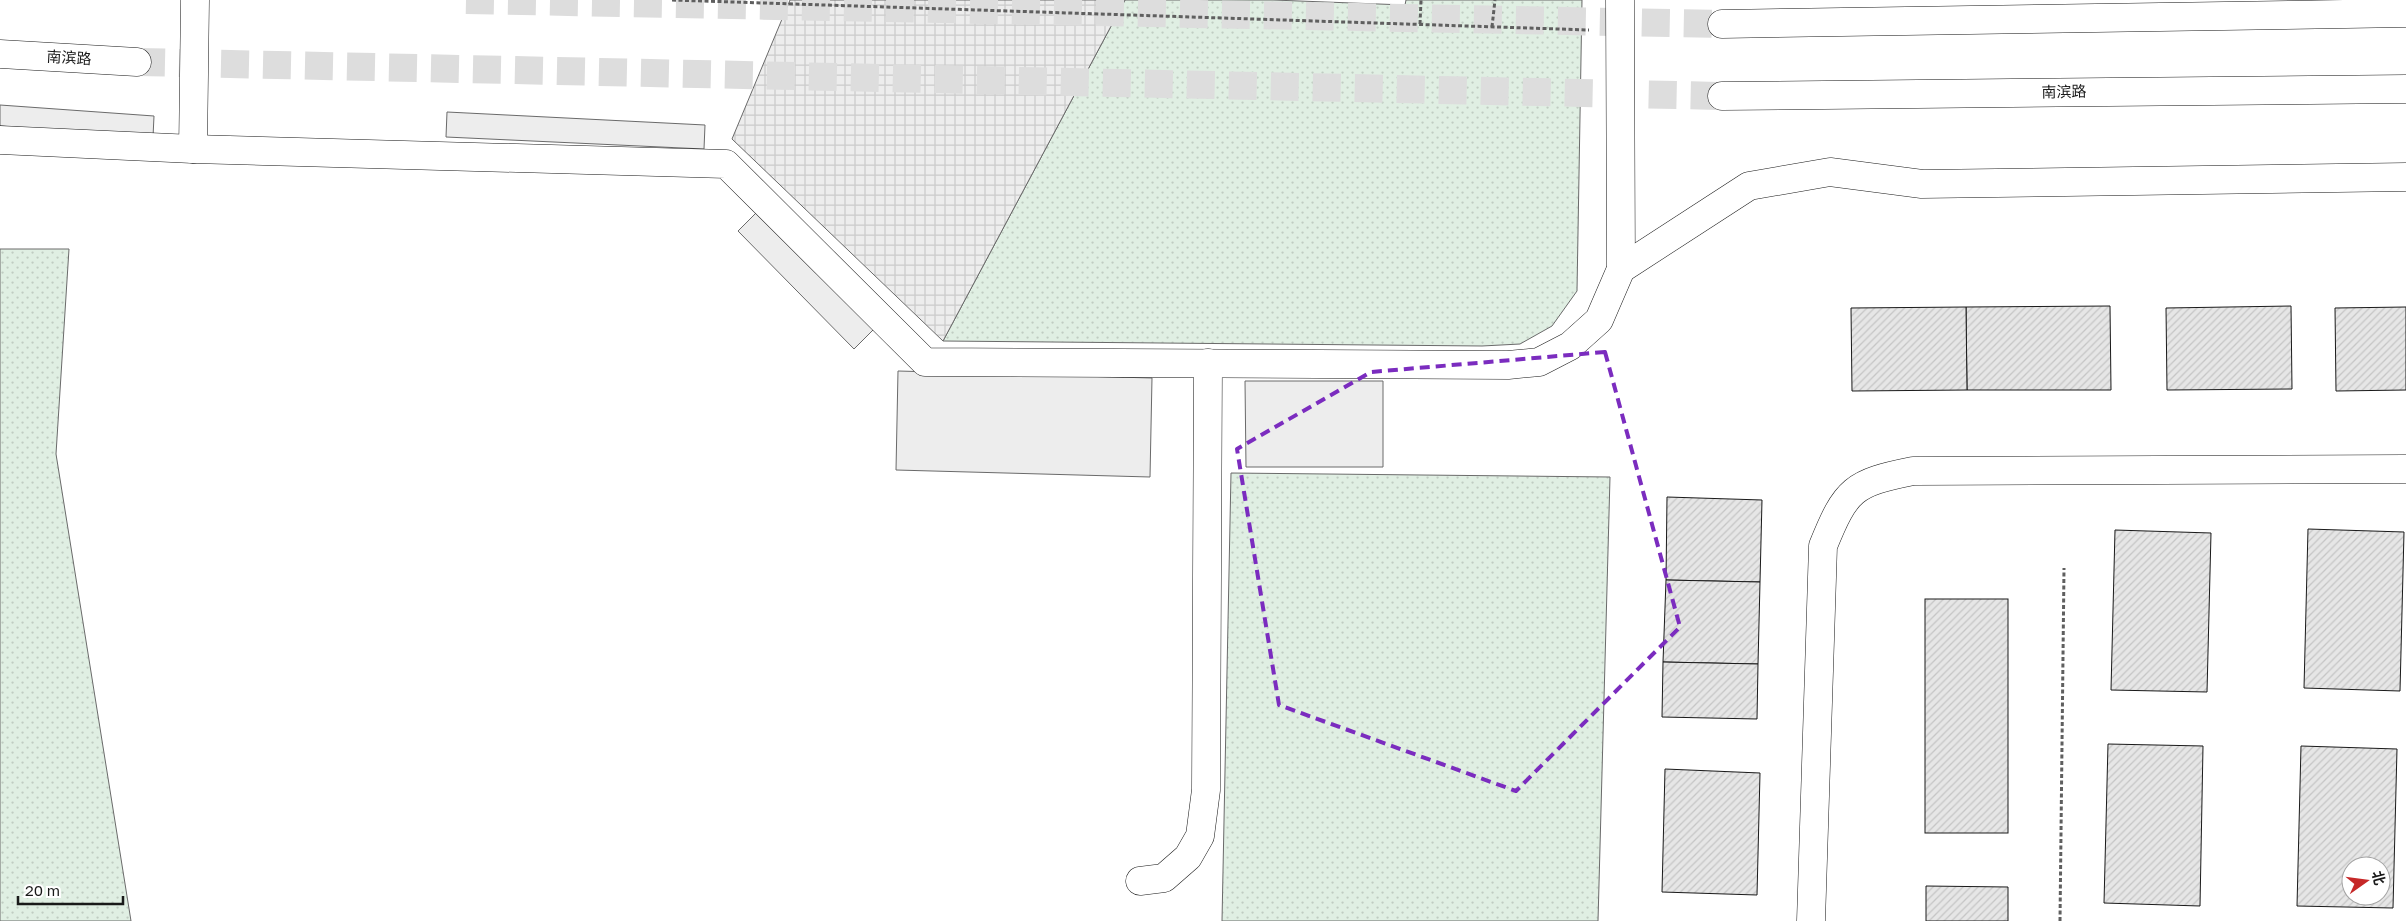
<svg xmlns="http://www.w3.org/2000/svg" width="2406" height="921" font-family="'Golos Text','Noto Sans SC',sans-serif">
	<defs>
		<pattern id="grass-dots" width="8" height="8" patternUnits="userSpaceOnUse" patternTransform="scale(1.25)"><rect width="8" height="8" fill="#e0efe3"/><path d="M2 2h.1M6 6h.1" fill="none" stroke="#c0ccc2" stroke-width="1.8" stroke-linecap="round"/></pattern>
		<pattern id="plaza-grid" width="8" height="8" patternUnits="userSpaceOnUse" patternTransform="scale(1.25)"><rect width="8" height="8" fill="#ededed"/><path d="M0 4h8M4 0v8" fill="none" stroke="#cbcbcb"/></pattern>
		<pattern id="building-hatch" width="6" height="6" patternUnits="userSpaceOnUse" patternTransform="scale(1.25)"><rect width="6" height="6" fill="#e6e6e6"/><path d="M-1 1l2-2M0 6l6-6M5 7l2-2" fill="none" stroke="#c5c5c5"/></pattern>
	</defs>
	<rect width="100%" height="100%" fill="#fff"/>
	<!-- grass -->
	<g fill="url(#grass-dots)" stroke="#6a6a6a">
		<path d="M 1125,0 L 1273,0 L 1405,5 L 1406,0 L 1582,0 L 1577,291 L 1552,326 L 1520,344 L 1482,346 L 943,341 Z"/>
		<path d="M 0,249 L 69,249 L 56,454 L 131,921 L 0,921 Z"/>
		<path d="M 1231,473 L 1610,477 L 1598,921 L 1222,921 Z"/>
	</g>
	<!-- parking -->
	<g fill="#ededed" stroke="#6a6a6a">
		<path d="M 0,105 L 154,116 L 153,137 L 0,126 Z"/>
		<path d="M 447,112 L 705,125 L 704,149 L 446,137 Z"/>
		<path d="M 759,210 L 875,328 L 854,349 L 738,231 Z"/>
		<path d="M 898,371 L 1152,378 L 1150,477 L 896,470 Z"/>
		<path d="M 1245,381 L 1383,381 L 1383,467 L 1246,467 Z"/>
	</g>
	<!-- plaza -->
	<path fill="url(#plaza-grid)" stroke="#6a6a6a" d="M 790,0 L 1125,0 L 943,341 L 732,139 Z"/>
	<!-- building -->
	<g fill="url(#building-hatch)" stroke="#1a1a1a" fill-rule="evenodd">
		<path d="M 2110,306 L 2111,390 L 1967,390 L 1966,307 Z"/>
		<path d="M 2291,306 L 2292,389 L 2167,390 L 2166,308 Z"/>
		<path d="M 1966,307 L 1967,390 L 1852,391 L 1851,308 Z"/>
		<path d="M 2406,307 L 2406,390 L 2336,391 L 2335,308 Z"/>
		<path d="M 1667,497 L 1762,500 L 1760,582 L 1666,580 Z"/>
		<path d="M 2308,529 L 2404,532 L 2400,691 L 2304,688 Z"/>
		<path d="M 2115,530 L 2211,533 L 2207,692 L 2111,690 Z"/>
		<path d="M 1666,580 L 1760,582 L 1758,664 L 1663,662 Z"/>
		<rect x="1925" y="599" width="83" height="234"/>
		<path d="M 1663,662 L 1758,664 L 1757,719 L 1662,717 Z"/>
		<path d="M 2108,744 L 2203,746 L 2200,906 L 2104,903 Z"/>
		<path d="M 2301,746 L 2397,749 L 2393,908 L 2297,906 ZM 2351,866 L 2381,866 L 2381,896 L 2351,896 Z"/>
		<path d="M 1665,769 L 1760,773 L 1757,895 L 1662,892 Z"/>
		<path d="M 1926,886 L 2008,887 L 2008,921 L 1926,921 Z"/>
	</g>
	<g fill="none" stroke-linecap="round" stroke-linejoin="round">
		<!-- major-tunnel -->
		<g stroke="#ddd" stroke-width="28" stroke-dasharray="28 14" stroke-linecap="butt">
			<path d="M 466,0 L 1722,24"/>
			<path d="M 137,62 L 1722,96"/>
		</g>
		<!-- minor casing -->
		<g stroke="#1a1a1a" stroke-width="29">
			<g id="minor">
				<path d="M 0,140 L 193,149 L 726,164 L 925,362 L 1508,365 L 1539,362 L 1570,346 L 1599,320 L 1621,269 L 1620,0"/>
				<path d="M 193,149 L 195,0"/>
				<path d="M 1621,269 L 1749,186 L 1830,172 L 1922,184 L 2406,177"/>
				<path d="M 1140,881 L 1164,878 L 1188,857 L 1200,836 L 1206,790 L 1208,363"/>
				<path d="M 1811,921 L 1823,546 C 1846,489 1853,483 1913,471 L 2406,469"/>
			</g>
		</g>
		<!-- major casing -->
		<g stroke="#1a1a1a" stroke-width="29">
			<g id="major">
				<path d="M 1722,24 L 2406,13"/>
				<path d="M 0,54 L 137,62"/>
				<path d="M 1722,96 L 2406,89"/>
			</g>
		</g>
		<!-- path -->
		<g stroke="#5f5f5f" stroke-width="3" stroke-dasharray="4 2.5" stroke-linecap="butt">
			<path d="M 672,0 L 1589,30"/>
			<path d="M 1420,24 L 1421,0"/>
			<path d="M 1492,27 L 1495,0"/>
			<path d="M 2060,921 L 2064,568"/>
		</g>
		<!-- minor -->
		<use href="#minor" stroke="#fff" stroke-width="28"/>
		<!-- major -->
		<use href="#major" stroke="#fff" stroke-width="28"/>
	</g>
	<!-- marked area -->
	<path fill="none" stroke="#7b2cbf" stroke-width="4" stroke-dasharray="10 6" stroke-linejoin="round" d="M 1605,352 L 1680,627 L 1516,791 L 1279,705 L 1237,449 L 1371,372 Z"/>
	<g text-anchor="middle" stroke-width="4" stroke-linejoin="round" paint-order="stroke">
		<!-- street labels -->
		<g font-size="15" fill="#1a1a1a" stroke="#fff">
			<text transform="translate(69 58) rotate(3)" y="5">南滨路</text>
			<text transform="translate(2064 92) rotate(-1)" y="5">南滨路</text>
		</g>
	</g>
	<!-- north arrow -->
	<g transform="translate(2366 881) rotate(76)"><circle r="24" fill="#ffffff" stroke="#a3a3a3"/>
	<path d="M0-4L9 19L0 12L-9 19Z" fill="#c62828"/>
	<text y="-8" font-size="14" font-weight="bold" text-anchor="middle" fill="#1a1a1a">北</text>
	</g>
	<!-- scale -->
	<path d="M18 896v8h105v-8" fill="none" stroke="#1a1a1a" stroke-width="2.5"/>
	<text x="25" y="896" font-size="15" fill="#1a1a1a" stroke="#ffffff" stroke-width="4" paint-order="stroke">20 m</text>
</svg>
